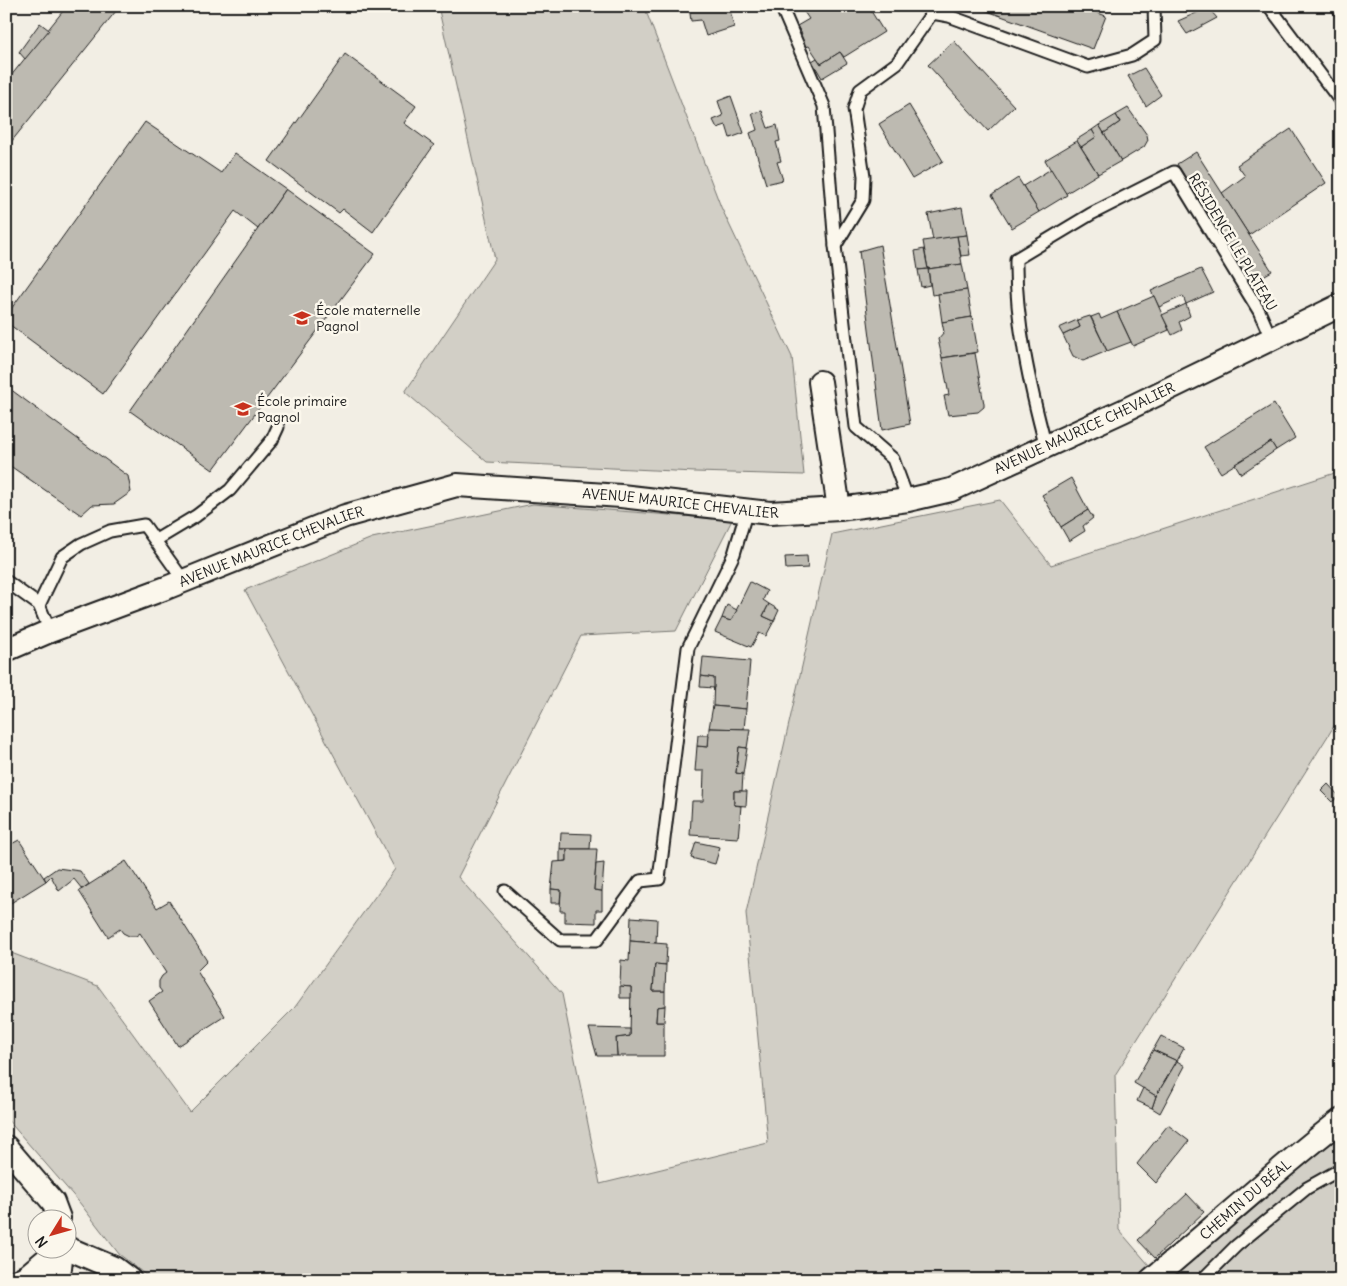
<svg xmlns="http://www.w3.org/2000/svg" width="1347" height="1286" font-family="Delius,sans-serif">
	<rect width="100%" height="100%" fill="#f2eee4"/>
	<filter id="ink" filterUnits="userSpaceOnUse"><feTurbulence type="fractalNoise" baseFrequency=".02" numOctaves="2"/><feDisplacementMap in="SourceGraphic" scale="10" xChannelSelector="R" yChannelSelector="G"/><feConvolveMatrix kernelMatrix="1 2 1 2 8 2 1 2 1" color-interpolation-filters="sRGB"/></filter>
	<g filter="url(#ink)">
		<!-- green -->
		<g fill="#d2cfc6" stroke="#777671">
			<path d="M 438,6 L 644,6 L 721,207 L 792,357 L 804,475 L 695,472 L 487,462 L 405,392 L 495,259 Z"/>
			<path d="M 1341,471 L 1341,715 L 1115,1075 L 1119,1230 L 1149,1265 L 1133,1280 L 152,1280 L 119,1254 L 79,1202 L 6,1118 L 6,951 L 98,986 L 190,1112 L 295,1007 L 395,869 L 245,590 L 372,538 L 533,504 L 732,520 L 676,631 L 581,636 L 458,877 L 562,994 L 600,1184 L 768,1143 L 746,913 L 832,534 L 1000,500 L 1051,565 Z"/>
			<path d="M 1341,1132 L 1341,1280 L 1167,1280 Z"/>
		</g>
		<!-- building -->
		<g fill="#bdbab1" stroke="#1c1c1c">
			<path d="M 67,6 L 120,6 L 11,142 L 6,138 L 6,82 Z"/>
			<path d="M 689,6 L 729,6 L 734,27 L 706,36 L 701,20 L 691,21 Z"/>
			<path d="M 800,6 L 879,6 L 871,11 L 884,32 L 844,57 L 840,52 L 821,64 L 809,46 L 806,47 L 798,36 L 802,34 L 797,26 L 809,19 Z"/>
			<path d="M 973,6 L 1079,6 L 1106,16 L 1093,49 Z"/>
			<path d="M 1328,6 L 1341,6 L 1341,23 Z"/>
			<path d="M 1203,10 L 1210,10 L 1217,18 L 1187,34 L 1178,21 Z"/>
			<path d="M 40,23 L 49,30 L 25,59 L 19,52 Z"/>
			<path d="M 954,41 L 1014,106 L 988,131 L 928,65 Z"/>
			<path d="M 840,52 L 847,63 L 822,78 L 812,61 L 817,58 L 821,64 Z"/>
			<path d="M 345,54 L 416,106 L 404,123 L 434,145 L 373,232 L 343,209 L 339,213 L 269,161 Z"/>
			<path d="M 1144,68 L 1161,95 L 1146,106 L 1128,76 Z"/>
			<path d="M 731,96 L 744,133 L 730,138 L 726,125 L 717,128 L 713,120 L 723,116 L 718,101 Z"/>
			<path d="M 909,105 L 943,161 L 912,179 L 879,124 Z"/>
			<path d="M 1128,108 L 1147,135 L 1148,140 L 1144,147 L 1121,161 L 1104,133 L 1120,122 L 1116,115 Z"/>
			<path d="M 762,111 L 768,128 L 777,125 L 780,141 L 776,142 L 781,161 L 777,162 L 783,180 L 766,184 L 750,133 L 757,130 L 752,113 Z"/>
			<path d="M 1116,115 L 1120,122 L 1104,133 L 1099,125 Z"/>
			<path d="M 145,122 L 221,173 L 235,153 L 286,189 L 258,229 L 235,211 L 103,394 L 6,322 L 6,316 Z"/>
			<path d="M 1099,125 L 1121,161 L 1098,174 L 1081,147 L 1096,137 L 1092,130 Z"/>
			<path d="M 1291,129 L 1326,183 L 1249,235 L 1222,193 L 1245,176 L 1237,165 Z"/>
			<path d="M 1092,130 L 1096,137 L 1081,147 L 1076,140 Z"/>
			<path d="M 1077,141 L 1098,174 L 1065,194 L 1045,160 Z"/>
			<path d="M 1196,152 L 1272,271 L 1251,283 L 1177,164 Z"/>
			<path d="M 1051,169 L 1067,195 L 1039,212 L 1023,186 Z"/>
			<path d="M 1018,178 L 1039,212 L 1012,228 L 992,195 Z"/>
			<path d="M 286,189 L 375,254 L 213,470 L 130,411 Z"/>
			<path d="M 962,207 L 967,235 L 933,240 L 928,214 Z"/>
			<path d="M 967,235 L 970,255 L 961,256 L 957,236 Z"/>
			<path d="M 957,236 L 962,264 L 928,269 L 923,241 Z"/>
			<path d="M 880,245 L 910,424 L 882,430 L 859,251 Z"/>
			<path d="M 924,249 L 928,269 L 918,270 L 915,251 Z"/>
			<path d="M 962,264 L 967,290 L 932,295 L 928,269 Z"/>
			<path d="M 928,269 L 930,285 L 921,287 L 918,270 Z"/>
			<path d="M 1201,269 L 1213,292 L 1186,304 L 1183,296 L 1159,307 L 1151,291 Z"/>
			<path d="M 967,290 L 972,317 L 942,322 L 938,294 Z"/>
			<path d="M 1154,296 L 1169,330 L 1133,346 L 1117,312 Z"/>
			<path d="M 1186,304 L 1190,316 L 1179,322 L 1182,330 L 1172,335 L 1162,315 Z"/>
			<path d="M 1117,312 L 1131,342 L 1107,351 L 1091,317 L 1099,314 L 1101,319 Z"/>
			<path d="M 1090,316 L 1107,351 L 1083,361 L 1073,356 L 1063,335 L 1080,327 L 1077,320 Z"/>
			<path d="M 972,317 L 978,352 L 942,358 L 938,339 L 944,332 L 942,322 Z"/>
			<path d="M 1077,320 L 1080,327 L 1063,335 L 1059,328 Z"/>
			<path d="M 975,353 L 984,404 L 984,407 L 978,412 L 948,415 L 944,396 L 949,395 L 942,358 Z"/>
			<path d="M 6,386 L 128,476 L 131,492 L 114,504 L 92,505 L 81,515 L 6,463 Z"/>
			<path d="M 1274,404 L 1295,438 L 1276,450 L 1271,442 L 1221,473 L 1204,447 Z"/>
			<path d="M 1271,442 L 1276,450 L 1241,474 L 1235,464 Z"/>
			<path d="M 1071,478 L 1088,510 L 1061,527 L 1042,495 Z"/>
			<path d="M 1088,510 L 1093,518 L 1083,526 L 1085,531 L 1069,541 L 1061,527 Z"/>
			<path d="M 807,556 L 808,568 L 786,569 L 785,557 Z"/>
			<path d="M 750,582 L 767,591 L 763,600 L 769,604 L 763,616 L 774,621 L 766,636 L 759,633 L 751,647 L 715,632 L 722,618 L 731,621 Z"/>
			<path d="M 769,604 L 779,610 L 774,621 L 763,616 Z"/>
			<path d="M 727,605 L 737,610 L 731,621 L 722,618 Z"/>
			<path d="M 703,657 L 750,661 L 746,709 L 713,706 L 714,678 L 701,676 Z"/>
			<path d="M 701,676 L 714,678 L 714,688 L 700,687 Z"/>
			<path d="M 713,706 L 746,709 L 744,729 L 709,728 Z"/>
			<path d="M 709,728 L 750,729 L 747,748 L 739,747 L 736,773 L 743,774 L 742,791 L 734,791 L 734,805 L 741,806 L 738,838 L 690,835 L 692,801 L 703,801 L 704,771 L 695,771 L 697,746 L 708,747 Z"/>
			<path d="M 698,735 L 709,735 L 708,747 L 697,746 Z"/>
			<path d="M 739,747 L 747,748 L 743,774 L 736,773 Z"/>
			<path d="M 1328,784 L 1339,796 L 1332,802 L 1321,791 Z"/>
			<path d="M 734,791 L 747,791 L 746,806 L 734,805 Z"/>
			<path d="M 561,833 L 591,834 L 590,849 L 560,849 Z"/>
			<path d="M 19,840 L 46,881 L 6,906 L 6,847 Z"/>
			<path d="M 696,842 L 720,847 L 715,864 L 691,858 Z"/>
			<path d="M 560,849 L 567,849 L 567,861 L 560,862 Z"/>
			<path d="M 567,849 L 597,849 L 594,890 L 602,891 L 602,910 L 596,910 L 596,923 L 565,922 L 565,911 L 560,911 L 561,890 L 551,889 L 554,862 L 567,861 Z"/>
			<path d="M 126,861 L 157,908 L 169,901 L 207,961 L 197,971 L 225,1016 L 178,1046 L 149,1001 L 162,992 L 159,988 L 159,981 L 162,976 L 166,973 L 140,933 L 136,936 L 129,936 L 123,933 L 120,929 L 108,937 L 79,891 Z"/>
			<path d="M 604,863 L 602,891 L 594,890 L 596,864 Z"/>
			<path d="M 57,868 L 80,871 L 89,884 L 82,889 L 74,879 L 59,891 L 51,876 L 46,881 L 44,877 Z"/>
			<path d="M 551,889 L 561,890 L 560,903 L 551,903 Z"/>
			<path d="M 631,917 L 657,919 L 656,943 L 630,941 Z"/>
			<path d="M 630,941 L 667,944 L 666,965 L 655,964 L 653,991 L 665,991 L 665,1006 L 657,1007 L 656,1022 L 664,1022 L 664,1056 L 617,1056 L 616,1038 L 630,1036 L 631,987 L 620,986 L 621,960 L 629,961 Z"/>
			<path d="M 655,964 L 666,965 L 665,991 L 653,991 Z"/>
			<path d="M 620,986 L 631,987 L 631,998 L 620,998 Z"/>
			<path d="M 665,1006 L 664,1022 L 656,1022 L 657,1007 Z"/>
			<path d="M 589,1028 L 630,1029 L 630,1036 L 616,1038 L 617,1056 L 597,1056 Z"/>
			<path d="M 1161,1036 L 1184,1048 L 1177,1061 L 1153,1050 Z"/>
			<path d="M 1153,1050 L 1177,1061 L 1156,1096 L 1134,1083 Z"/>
			<path d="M 1177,1061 L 1185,1066 L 1160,1113 L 1152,1108 L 1156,1096 Z"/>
			<path d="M 1143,1088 L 1156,1096 L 1152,1108 L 1137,1101 Z"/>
			<path d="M 1168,1125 L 1189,1141 L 1156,1183 L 1137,1164 Z"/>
			<path d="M 1187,1194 L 1204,1212 L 1155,1258 L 1138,1240 Z"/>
		</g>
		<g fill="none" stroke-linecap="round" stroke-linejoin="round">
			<!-- service casing -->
			<g stroke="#1c1c1c" stroke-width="15">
				<g id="service">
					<path d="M 781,6 L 824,106 L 835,246 L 856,427 L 893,459 L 908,500"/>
					<path d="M 1269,6 L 1341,102"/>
					<path d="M 932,13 L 949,16 L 1088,67 L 1132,55 L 1155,40 L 1154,6"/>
					<path d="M 835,246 L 863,200 L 864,176 L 854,109 L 860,90 L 897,63 L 932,13 L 933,6"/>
					<path d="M 1046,447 C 1030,387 1015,320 1016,259 L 1091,214 L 1174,172 L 1259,311 L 1271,338"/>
					<path d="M 156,540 L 196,516 L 230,490 L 272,440 L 278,427"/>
					<path d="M 6,581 L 39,605 L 50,631"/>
					<path d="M 39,605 L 62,557 L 81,544 L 110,531 L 144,525 L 184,581"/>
					<path d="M 505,891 L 560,940 L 597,940 L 640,881 L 659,879 L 688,648 L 734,554 L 747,510"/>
					<path d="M 1202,1280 L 1236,1246 L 1307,1188 L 1341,1169"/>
				</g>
			</g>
			<!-- minor casing -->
			<g stroke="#1c1c1c" stroke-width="26">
				<g id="minor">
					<path d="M 820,382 L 839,509"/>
					<path id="s1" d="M 6,650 L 50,631 L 166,588 L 345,516 L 457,485 L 621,496 L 770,513 L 839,509 L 908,500 L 951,490 L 1123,411 L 1341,305"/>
					<path d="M 6,1147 L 53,1202 L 59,1218"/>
					<path d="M 67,1248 L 114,1268 L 130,1280"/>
					<path d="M 19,1280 L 27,1276 L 60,1248"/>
					<path d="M 56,1280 L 60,1268 L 62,1248"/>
					<path id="s2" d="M 1151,1280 C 1215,1227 1275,1171 1341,1120"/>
				</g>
			</g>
			<!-- service -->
			<use href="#service" stroke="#fbf7ec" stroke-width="11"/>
			<!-- minor -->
			<use href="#minor" stroke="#fbf7ec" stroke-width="22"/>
		</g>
	</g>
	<!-- icons -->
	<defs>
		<g id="school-bare" transform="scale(1.35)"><path d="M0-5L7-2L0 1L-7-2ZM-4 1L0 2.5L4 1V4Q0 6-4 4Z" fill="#c8321e" stroke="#fbf7ec" stroke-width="2.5" paint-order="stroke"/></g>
	</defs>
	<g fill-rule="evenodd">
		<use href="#school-bare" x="302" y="318"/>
		<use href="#school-bare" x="243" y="409"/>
	</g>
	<g text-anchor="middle" stroke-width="5" stroke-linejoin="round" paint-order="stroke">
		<!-- street labels -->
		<g font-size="14" fill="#1c1c1c" stroke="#fbf7ec">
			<text transform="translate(1233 242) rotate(59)" y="5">RÉSIDENCE LE PLATEAU</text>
			<text dy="5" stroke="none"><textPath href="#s1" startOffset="1125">AVENUE MAURICE CHEVALIER</textPath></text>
			<text dy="5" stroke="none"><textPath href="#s1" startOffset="705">AVENUE MAURICE CHEVALIER</textPath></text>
			<text dy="5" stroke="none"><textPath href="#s1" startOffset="285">AVENUE MAURICE CHEVALIER</textPath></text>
			<text dy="5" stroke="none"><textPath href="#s2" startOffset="124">CHEMIN DU BÉAL</textPath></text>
		</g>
		<!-- poi labels -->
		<g font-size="14" fill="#1c1c1c" stroke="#fbf7ec" text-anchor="start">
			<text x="316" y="315">École maternelle<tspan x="316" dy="16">Pagnol</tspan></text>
			<text x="257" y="406">École primaire<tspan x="257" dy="16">Pagnol</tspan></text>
		</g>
	</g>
	<!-- margin -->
	<rect width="1347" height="1286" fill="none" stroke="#fbf7ec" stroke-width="25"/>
	<rect x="12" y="12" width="1322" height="1261" fill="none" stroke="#1c1c1c" stroke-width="2" filter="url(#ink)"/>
	<!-- north arrow -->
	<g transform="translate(52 1234) rotate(233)"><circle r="24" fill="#fbf7ec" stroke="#a29f99"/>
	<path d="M0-4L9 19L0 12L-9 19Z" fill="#c8321e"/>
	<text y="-8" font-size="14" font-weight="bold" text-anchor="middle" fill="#1c1c1c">N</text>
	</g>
</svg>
